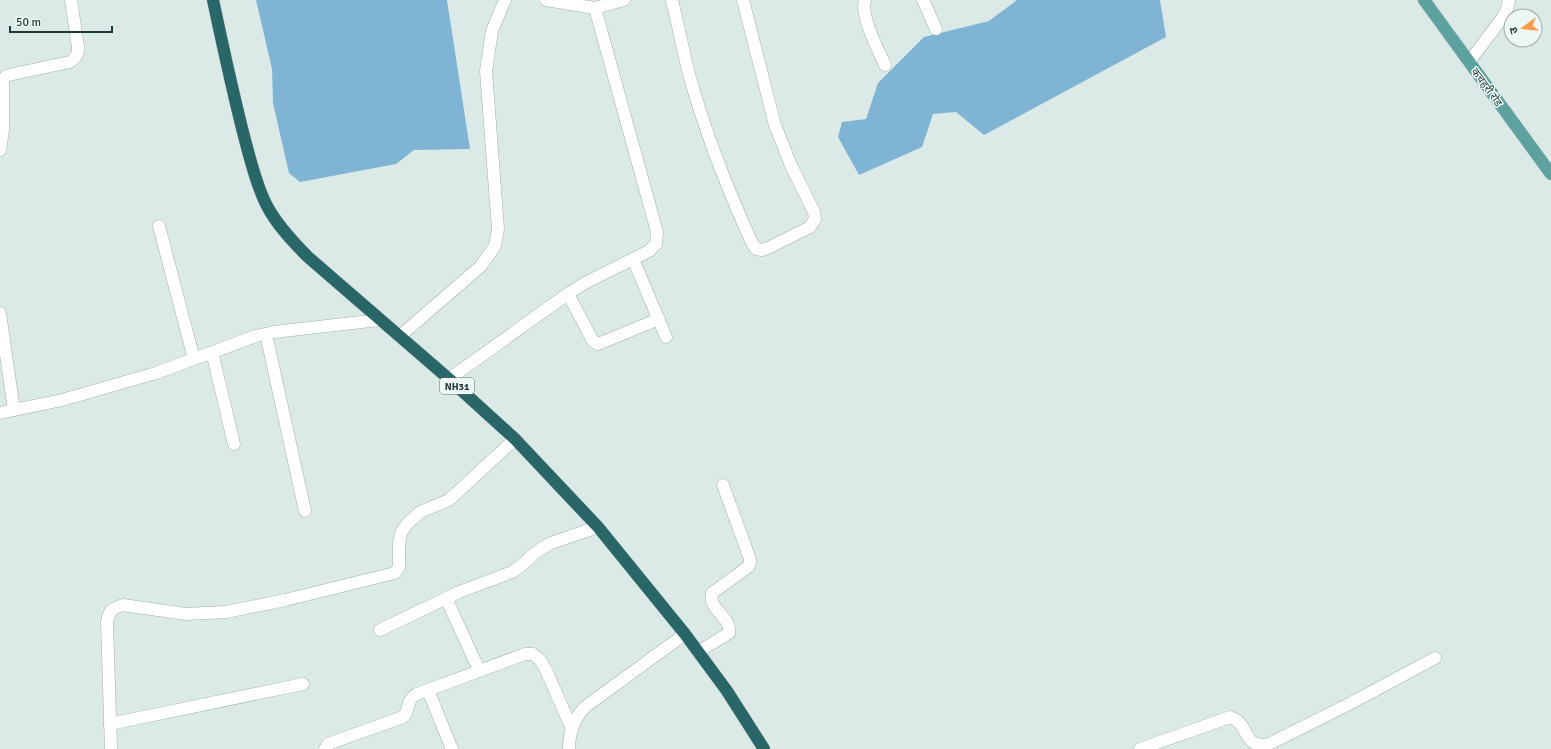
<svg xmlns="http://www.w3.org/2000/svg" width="1551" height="749" font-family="Signika,'Noto Sans Devanagari',sans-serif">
	<rect width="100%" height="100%" fill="#dceae7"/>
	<!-- water -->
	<g fill="#80b4d4">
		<path d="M 256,0 L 447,0 L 470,149 L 414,150 L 396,164 L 300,182 L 289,173 L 273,103 L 272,69 Z"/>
		<path d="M 1017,0 L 1160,0 L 1166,37 L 984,135 L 956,112 L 933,114 L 922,147 L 859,175 L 838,137 L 842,122 L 866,119 L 878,83 L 924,37 L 989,21 Z"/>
	</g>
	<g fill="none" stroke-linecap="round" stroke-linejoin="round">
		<!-- minor casing -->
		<g stroke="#9fb2af" stroke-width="13">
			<g id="minor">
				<path d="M 546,0 L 595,8"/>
				<path d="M 672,0 C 678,25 683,50 689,74 C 705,132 727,188 752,243 L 756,249 L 762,250 L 768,248 L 810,227 L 815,219 L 814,212 L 790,163 L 775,125 L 743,0"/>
				<path d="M 865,0 C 860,16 878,49 885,65"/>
				<path d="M 923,0 L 936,29"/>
				<path d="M 1469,62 L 1503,17 L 1507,9 L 1509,0"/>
				<path d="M 0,150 L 3,130 L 3,80 L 6,76 L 13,74 L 70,62 C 76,58 78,55 78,47 L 71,0"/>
				<path d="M 159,226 L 194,359"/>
				<path d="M 633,259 L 666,337"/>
				<path d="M 568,294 L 593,341 L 598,344 L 659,319"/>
				<path d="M 0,313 L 14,410"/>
				<path d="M 266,334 L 305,511"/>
				<path d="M 400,336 L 481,266 L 495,246 L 498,229 L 486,71 L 492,31 L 505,0"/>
				<path d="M 212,352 L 234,444"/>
				<path d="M 449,379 L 569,293 L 585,283 L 649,251 L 656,244 L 657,232 L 595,8 L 624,0"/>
				<path d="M 0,413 L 62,400 L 156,373 L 256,336 L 274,332 L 379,320"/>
				<path d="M 446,598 L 479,670"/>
				<path d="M 380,630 L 459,592 L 512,572 L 522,565 L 536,552 L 551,543 L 598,527"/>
				<path d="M 698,652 L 729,633 C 732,617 707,609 712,593 L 748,567 L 750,563 L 750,559 L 723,485"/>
				<path d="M 428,690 L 452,749"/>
				<path d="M 110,724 L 303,684"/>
				<path d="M 111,749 L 107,622 C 109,611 112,608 123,605 L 186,614 L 226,612 L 285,600 L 395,573 L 399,567 L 399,544 L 401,533 L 407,524 L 420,512 L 449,500 L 515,439"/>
				<path d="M 325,749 L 328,744 L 403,717 C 411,710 404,702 417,694 L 525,654 L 533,654 L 540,660 L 546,670 L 572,729"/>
				<path d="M 569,749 C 569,732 574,719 585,707 L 685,634"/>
				<path d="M 1140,749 L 1230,717 C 1251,724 1241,747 1267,745 L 1351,703 L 1435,658"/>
			</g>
		</g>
		<!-- major casing -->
		<g stroke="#bcc4c4" stroke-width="13">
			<path id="major" d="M 1424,0 L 1551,174"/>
		</g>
		<!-- highway casing -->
		<g stroke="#bcc4c4" stroke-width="13">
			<path id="highway" d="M 213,0 C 223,47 233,94 245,140 C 251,162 256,184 266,204 C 276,224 292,241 308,257 L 449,379 L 515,439 L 598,527 L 685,634 L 727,691 L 764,749"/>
		</g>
		<!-- minor -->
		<use href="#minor" stroke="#fff" stroke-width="12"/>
		<!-- major -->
		<use href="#major" stroke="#5ea2a0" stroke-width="12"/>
		<!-- highway -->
		<use href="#highway" stroke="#286667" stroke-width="12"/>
	</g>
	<g text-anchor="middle" stroke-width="3" stroke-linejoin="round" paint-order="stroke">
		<!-- shield labels -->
		<rect fill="#edf7f4" stroke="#5c7371" stroke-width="1" x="440" y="378" width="34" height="16" rx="3"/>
		<g font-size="10" font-weight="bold" fill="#1e3a39">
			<text x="457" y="390">NH31</text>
		</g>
		<!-- street labels -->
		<g font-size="11" fill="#1e3a39" stroke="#edf7f4">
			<text transform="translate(1487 87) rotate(54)" y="4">कचहरी रोड</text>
		</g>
	</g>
	<!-- north arrow -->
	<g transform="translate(1523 28) rotate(255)"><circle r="19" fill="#edf7f4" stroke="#9aaba9"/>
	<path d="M0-3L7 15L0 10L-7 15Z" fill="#fb9d4a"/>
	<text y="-6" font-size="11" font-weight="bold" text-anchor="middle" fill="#1e3a39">उ</text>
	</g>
	<!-- scale -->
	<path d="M10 26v6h102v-6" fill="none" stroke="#1e3a39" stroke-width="2"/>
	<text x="16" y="26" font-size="12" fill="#1e3a39" stroke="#edf7f4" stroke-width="3" paint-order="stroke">50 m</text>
</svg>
